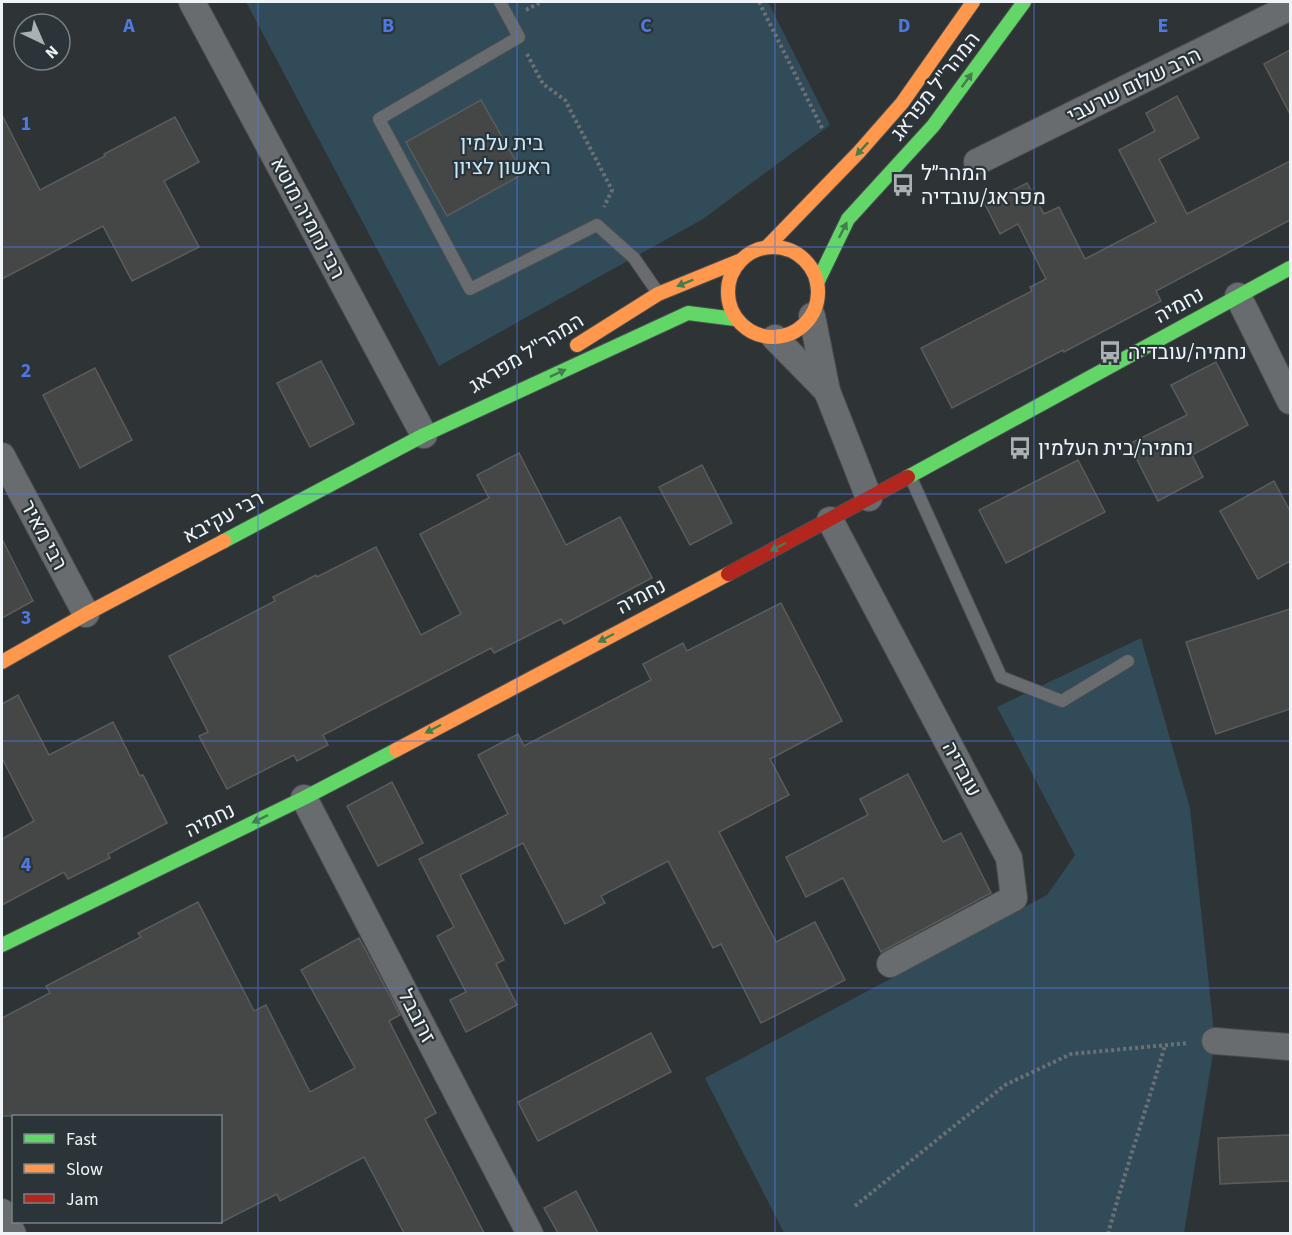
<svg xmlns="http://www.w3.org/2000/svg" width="1292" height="1235" font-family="'Source Sans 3',Heebo,sans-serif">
	<rect width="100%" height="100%" fill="#2e3336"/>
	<!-- green -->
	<g fill="#324b59">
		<path d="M 246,2 L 768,2 L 830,125 L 703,219 L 439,366 Z"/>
		<path d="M 1141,638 L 1190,808 L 1215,1041 L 1184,1233 L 784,1233 L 705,1078 L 1047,895 L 1075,855 L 997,707 Z"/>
	</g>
	<!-- building -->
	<g fill="#454747" stroke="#5a5d5c" stroke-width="1.5">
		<path d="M 1290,50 L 1290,114 L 1264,64 Z"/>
		<path d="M 1177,96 L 1199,138 L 1159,159 L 1187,214 L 1290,161 L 1290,220 L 1156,291 L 1161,301 L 1064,352 L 1063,350 L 952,408 L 921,348 L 1032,291 L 1030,287 L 1046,279 L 1018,224 L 1000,234 L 985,204 L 1027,183 L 1044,214 L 1059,207 L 1085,259 L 1156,222 L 1119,150 L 1155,131 L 1146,113 Z"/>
		<path d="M 481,100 L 523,174 L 447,216 L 406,142 Z"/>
		<path d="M 2,115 L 40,190 L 105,156 L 104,154 L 175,117 L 199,162 L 164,181 L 199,247 L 132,281 L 103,226 L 2,279 Z"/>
		<path d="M 321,361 L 354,424 L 310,447 L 277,383 Z"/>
		<path d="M 1216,362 L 1248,425 L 1192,455 L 1203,477 L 1158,501 L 1129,444 L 1187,415 L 1171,385 Z"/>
		<path d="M 95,368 L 132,440 L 80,468 L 43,395 Z"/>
		<path d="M 519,453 L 566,545 L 620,517 L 652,578 L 564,624 L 561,619 L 494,653 L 491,648 L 323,735 L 328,745 L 297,761 L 294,755 L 227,789 L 199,736 L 208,732 L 169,656 L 275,601 L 273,597 L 316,575 L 317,577 L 376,547 L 421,635 L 461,614 L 420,534 L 489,498 L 477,475 Z"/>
		<path d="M 1078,460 L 1105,512 L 1006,563 L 979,510 Z"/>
		<path d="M 702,465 L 732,523 L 690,545 L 659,487 Z"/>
		<path d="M 1274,481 L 1290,511 L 1290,561 L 1258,579 L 1220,511 Z"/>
		<path d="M 2,539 L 33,601 L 2,618 Z"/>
		<path d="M 781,603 L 842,721 L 770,759 L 789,795 L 719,832 L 776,942 L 815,922 L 845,980 L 761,1023 L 721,944 L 713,948 L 668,861 L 601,896 L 605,903 L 565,924 L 523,843 L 460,875 L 504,960 L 496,964 L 517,1005 L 466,1032 L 450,1000 L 466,992 L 437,936 L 454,927 L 419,859 L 508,814 L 478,755 L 518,734 L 524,746 L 651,680 L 643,664 L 683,643 L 687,651 Z"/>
		<path d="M 1290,609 L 1290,709 L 1216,734 L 1186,642 Z"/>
		<path d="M 18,695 L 49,755 L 113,722 L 140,776 L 143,775 L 167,823 L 108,854 L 110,858 L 68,879 L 64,872 L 2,905 L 2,839 L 34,821 L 2,758 L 2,704 Z"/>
		<path d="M 908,774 L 943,842 L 961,833 L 991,893 L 881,952 L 843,878 L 806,897 L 786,857 L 868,815 L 860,799 Z"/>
		<path d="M 392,782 L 423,843 L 378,866 L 347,806 Z"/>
		<path d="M 198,902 L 254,1011 L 266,1005 L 310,1092 L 355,1068 L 301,970 L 359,938 L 400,1015 L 389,1021 L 436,1113 L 425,1119 L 484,1233 L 404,1233 L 364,1157 L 280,1201 L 277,1194 L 220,1223 L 220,1116 L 2,1116 L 2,1018 L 50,993 L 46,986 L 141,937 L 138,933 Z"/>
		<path d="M 651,1033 L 671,1072 L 538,1141 L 518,1102 Z"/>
		<path d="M 1290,1135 L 1290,1181 L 1220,1184 L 1218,1138 Z"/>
		<path d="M 576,1191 L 598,1233 L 558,1233 L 544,1208 Z"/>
	</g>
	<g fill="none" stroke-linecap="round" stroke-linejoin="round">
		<!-- lane casing -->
		<g stroke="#4b4e51" stroke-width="14">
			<g id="lane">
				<path d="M 500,2 L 519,37 L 379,119 L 470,289 L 597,225 L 634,258 L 658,293"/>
				<path d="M 911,478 L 1001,677 L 1062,701 L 1128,661"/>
			</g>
		</g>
		<!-- street casing -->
		<g stroke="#4b4e51" stroke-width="28">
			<g id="street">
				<path d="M 192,2 L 424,435"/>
				<path d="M 977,162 L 1290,7"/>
				<path d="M 1238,296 L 1290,401"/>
				<path d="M 812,316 L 827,391 L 869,498"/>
				<path d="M 775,338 L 827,391"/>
				<path d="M 2,456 L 86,614"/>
				<path d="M 830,520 L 1009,858 L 1014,898 L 890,964"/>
				<path d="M 304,798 L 530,1234"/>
				<path d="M 1215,1041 L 1290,1047"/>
				<path d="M 2,1212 L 13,1234"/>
			</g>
		</g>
		<!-- fast casing -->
		<g stroke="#4b4e51" stroke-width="16">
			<g id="fast">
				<path d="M 817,283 L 848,219 L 933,126 L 1024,2"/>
				<path d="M 908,477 L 1290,268"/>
				<path d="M 224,541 L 424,435 L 688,313 L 735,319"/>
				<path d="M 2,945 L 304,798 L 396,750"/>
			</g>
		</g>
		<!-- slow casing -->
		<g stroke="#4b4e51" stroke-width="16">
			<g id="slow">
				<circle cx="773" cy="292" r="45"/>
				<path d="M 767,247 L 859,152 L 902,103 L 973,2"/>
				<path d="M 577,345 L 658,294 L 739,261"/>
				<path d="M 2,662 L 86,614 L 224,541"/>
				<path d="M 396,750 L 728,574"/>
			</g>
		</g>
		<!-- jam casing -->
		<g stroke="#4b4e51" stroke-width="16">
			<path id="jam" d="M 728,574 L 908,477"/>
		</g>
		<!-- path -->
		<g stroke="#6d7072" stroke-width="4" stroke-dasharray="3 3" stroke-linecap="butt">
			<path d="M 759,2 L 823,130"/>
			<path d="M 526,10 L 541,2"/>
			<path d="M 527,54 L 543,84 L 565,100 L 612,190 L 604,207"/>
			<path d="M 855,1206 L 1005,1085 L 1071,1054 L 1188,1043"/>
			<path d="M 1108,1234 C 1125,1170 1147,1108 1165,1045"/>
		</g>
		<!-- lane -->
		<use href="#lane" stroke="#696c6e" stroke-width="12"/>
		<!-- street -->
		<use href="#street" stroke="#696c6e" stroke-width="26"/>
		<!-- fast -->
		<use href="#fast" stroke="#63d668" stroke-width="14"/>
		<!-- slow -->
		<use href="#slow" stroke="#ff974d" stroke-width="14"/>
		<!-- jam -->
		<use href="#jam" stroke="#b3261e" stroke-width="14"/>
	</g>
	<!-- one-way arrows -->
	<defs><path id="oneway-solid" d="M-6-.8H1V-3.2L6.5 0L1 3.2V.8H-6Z" transform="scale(1.5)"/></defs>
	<g fill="#447d4e">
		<use href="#oneway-solid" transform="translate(967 80) rotate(-54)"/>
		<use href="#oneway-solid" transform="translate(862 149) rotate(133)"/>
		<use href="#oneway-solid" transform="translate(843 230) rotate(-63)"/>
		<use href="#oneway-solid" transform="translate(685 283) rotate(158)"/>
		<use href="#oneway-solid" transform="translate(558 373) rotate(-25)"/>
		<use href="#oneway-solid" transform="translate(778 547) rotate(152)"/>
		<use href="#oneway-solid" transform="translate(606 638) rotate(152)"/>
		<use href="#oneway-solid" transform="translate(433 729) rotate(152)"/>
		<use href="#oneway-solid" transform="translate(260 819) rotate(154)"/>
	</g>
	<!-- grid -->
	<path fill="none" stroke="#5178e0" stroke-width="1.5" stroke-opacity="0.55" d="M 258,2 L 258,1234M 517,2 L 517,1234M 775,2 L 775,1234M 1034,2 L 1034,1234M 2,247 L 1290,247M 2,494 L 1290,494M 2,741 L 1290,741M 2,988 L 1290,988"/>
	<!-- icons -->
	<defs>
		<g id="bus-bare" transform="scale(1.8)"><path d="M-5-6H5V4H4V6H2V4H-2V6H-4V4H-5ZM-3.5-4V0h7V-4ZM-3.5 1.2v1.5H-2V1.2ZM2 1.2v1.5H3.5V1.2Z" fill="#abb0b3" stroke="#2b3439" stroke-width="2.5" paint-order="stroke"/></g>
	</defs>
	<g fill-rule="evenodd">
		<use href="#bus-bare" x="903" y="185"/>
		<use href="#bus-bare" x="1110" y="352"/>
		<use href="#bus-bare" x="1020" y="448"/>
	</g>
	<g text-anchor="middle" stroke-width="4.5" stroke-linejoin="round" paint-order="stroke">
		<!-- street labels -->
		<g font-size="21" fill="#eef4f7" stroke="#2b3439">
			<text transform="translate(1134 85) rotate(-26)" y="7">הרב שלום שרעבי</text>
			<text transform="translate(935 86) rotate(-52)" y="7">המהר"ל מפראג</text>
			<text transform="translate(308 218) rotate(62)" y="7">רבי נחמיה מוטא</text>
			<text transform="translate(1179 305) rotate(-29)" y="7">נחמיה</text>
			<text transform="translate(526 353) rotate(-32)" y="7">המהר"ל מפראג</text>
			<text transform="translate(223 517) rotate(-28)" y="7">רבי עקיבא</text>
			<text transform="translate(44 535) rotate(62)" y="7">רבי מאיר</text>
			<text transform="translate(641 596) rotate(-28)" y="7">נחמיה</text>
			<text transform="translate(962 769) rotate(62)" y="7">עובדיה</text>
			<text transform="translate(210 820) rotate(-26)" y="7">נחמיה</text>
			<text transform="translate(417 1016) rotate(63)" y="7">זרובבל</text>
		</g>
		<!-- park labels -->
		<g font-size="21" fill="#c5e8fd" stroke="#2b3439">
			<text x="502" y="150">בית עלמין<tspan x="502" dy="24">ראשון לציון</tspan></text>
		</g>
		<!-- poi labels -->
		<g font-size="21" fill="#eef4f7" stroke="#2b3439" text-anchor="start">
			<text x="921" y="180">המהר״ל<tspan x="921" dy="24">מפראג/עובדיה</tspan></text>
			<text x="1128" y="359">נחמיה/עובדיה</text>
			<text x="1038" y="455">נחמיה/בית העלמין</text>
		</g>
	</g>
	<g font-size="20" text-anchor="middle" font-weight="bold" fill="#5178e0" stroke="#2b3439" stroke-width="4.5" stroke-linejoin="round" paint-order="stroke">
		<text x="129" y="32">A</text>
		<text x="388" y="32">B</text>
		<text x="646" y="32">C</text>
		<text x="904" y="32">D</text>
		<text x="1163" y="32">E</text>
		<text x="26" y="130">1</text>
		<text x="26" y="377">2</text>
		<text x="26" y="624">3</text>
		<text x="26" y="871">4</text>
	</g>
	<!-- border -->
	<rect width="1292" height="1235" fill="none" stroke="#eef4f7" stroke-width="6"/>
	<!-- legend -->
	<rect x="12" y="1115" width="210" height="108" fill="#2b3439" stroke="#798185" stroke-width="1.5"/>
	<rect x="24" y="1134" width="30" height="9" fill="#63d668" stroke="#798185" stroke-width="1.5"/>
	<text x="66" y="1145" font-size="18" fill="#eef4f7">Fast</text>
	<rect x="24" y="1164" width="30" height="9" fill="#ff974d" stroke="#798185" stroke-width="1.5"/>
	<text x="66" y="1175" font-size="18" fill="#eef4f7">Slow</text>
	<rect x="24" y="1194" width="30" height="9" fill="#b3261e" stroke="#798185" stroke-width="1.5"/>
	<text x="66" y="1205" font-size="18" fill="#eef4f7">Jam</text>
	<!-- north arrow -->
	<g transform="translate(42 42) rotate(136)"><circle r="28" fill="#2b3439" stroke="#798185" stroke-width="1.5"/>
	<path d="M0-4.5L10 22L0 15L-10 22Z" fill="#abb0b3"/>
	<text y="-9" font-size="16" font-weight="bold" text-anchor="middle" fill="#eef4f7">N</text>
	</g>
</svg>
